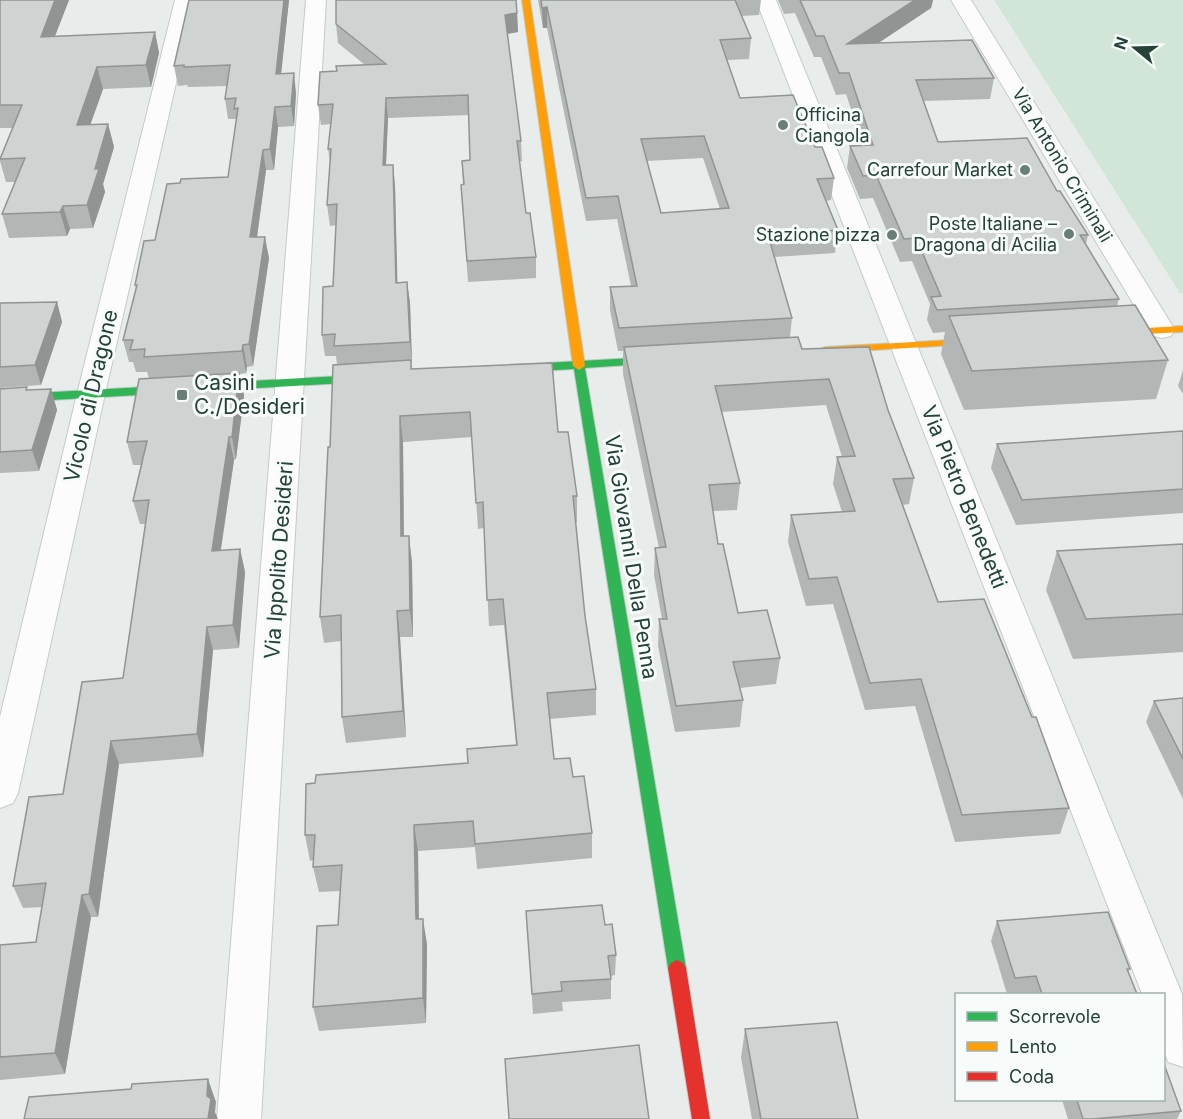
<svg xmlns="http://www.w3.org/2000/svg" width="1183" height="1119" font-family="Inter,sans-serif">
	<rect width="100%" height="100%" fill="#e8edeb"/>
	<!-- green -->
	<path fill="#d1e6d8" d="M 994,0 L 1183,0 L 1183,293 L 1180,293 Z"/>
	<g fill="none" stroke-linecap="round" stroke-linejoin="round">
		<!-- street casing -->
		<g stroke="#c5cac8" stroke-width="2">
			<g id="street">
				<path d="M 175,0 L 195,0 L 105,394 L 18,793 L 13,803 L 0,808 L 0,717 L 77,394 Z"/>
				<path d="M 306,0 L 326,0 L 261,1119 L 217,1119 Z"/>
				<path d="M 756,0 L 776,0 L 1182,994 L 1183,1067 L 1168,1062 L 1164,1051 L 1164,994 L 1142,994 Z"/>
				<path d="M 951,0 L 971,0 L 1175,330 L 1171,336 L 1162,338 L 1153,336 L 1149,330 Z"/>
			</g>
		</g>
		<!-- fast casing -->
		<g stroke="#c3cbc8" stroke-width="2">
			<g id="fast">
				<path d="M 669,356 L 673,358 L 675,360 L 673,362 L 585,368 L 686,968 L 683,973 L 677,976 L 671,973 L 668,968 L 574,369 L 508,373 L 502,369 L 508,365 Z"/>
				<path d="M 376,374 L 380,375 L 382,378 L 380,381 L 0,403 L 0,395 Z"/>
			</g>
		</g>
		<!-- slow casing -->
		<g stroke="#c3cbc8" stroke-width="2">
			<g id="slow">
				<path d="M 522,0 L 530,0 L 585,366 L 579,370 L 573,366 Z"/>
				<path d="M 1183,326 L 1183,332 L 1107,336 L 1101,333 L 1107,330 Z"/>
				<path d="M 986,338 L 990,339 L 992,341 L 990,343 L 825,353 L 819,350 L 825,347 Z"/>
			</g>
		</g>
		<!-- jam casing -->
		<g stroke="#c3cbc8" stroke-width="2">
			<path id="jam" d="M 677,960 L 683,963 L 686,968 L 710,1119 L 692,1119 L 668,968 L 671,963 Z"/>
		</g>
		<!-- street -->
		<use href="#street" fill="#fcfcfc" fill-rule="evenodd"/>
		<!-- fast -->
		<use href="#fast" fill="#30b455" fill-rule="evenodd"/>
		<!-- slow -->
		<use href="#slow" fill="#ff9f0a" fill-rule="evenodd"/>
		<!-- jam -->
		<use href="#jam" fill="#e5322d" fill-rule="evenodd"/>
	</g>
	<!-- wall -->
	<g fill="#b2b6b5" fill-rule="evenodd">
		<path d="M 0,0 L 69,0 L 55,36 L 155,32 L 159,53 L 151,87 L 103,89 L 90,125 L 108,124 L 114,147 L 103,184 L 105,192 L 93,228 L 70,229 L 67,236 L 9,238 L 2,214 L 16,182 L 6,182 L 0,161 L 0,158 L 13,128 L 0,128 Z"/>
		<path d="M 189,0 L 289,0 L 281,73 L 296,93 L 294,126 L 278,127 L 274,170 L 266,170 L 257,237 L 269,258 L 253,366 L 247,367 L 246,373 L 240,374 L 244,396 L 236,459 L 234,460 L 221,550 L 240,549 L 245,572 L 239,648 L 213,650 L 203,757 L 119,764 L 98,917 L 91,917 L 65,1074 L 0,1080 L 0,945 L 36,942 L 42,907 L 23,908 L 13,886 L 63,794 L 123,678 L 145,524 L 140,524 L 133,501 L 141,465 L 133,465 L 127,442 L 149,378 L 147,372 L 136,372 L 133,362 L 129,362 L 123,340 L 136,289 L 135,285 L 180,183 L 228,177 L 237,121 L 236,119 L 228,119 L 225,99 L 227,86 L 188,87 L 187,85 L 178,86 L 174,66 Z"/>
		<path d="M 538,0 L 761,0 L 759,15 L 741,16 L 751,38 L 749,59 L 727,60 L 740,98 L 815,147 L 834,178 L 831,200 L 826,201 L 838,230 L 835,253 L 774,257 L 792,318 L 790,337 L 802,349 L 888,410 L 914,478 L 909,504 L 902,505 L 938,602 L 1069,808 L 1060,834 L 955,842 L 915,706 L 865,710 L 833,604 L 806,606 L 788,542 L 791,515 L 842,512 L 833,484 L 837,457 L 842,457 L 826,405 L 721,412 L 740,483 L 737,510 L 713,511 L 718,544 L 738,613 L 780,658 L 776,684 L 740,688 L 743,700 L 740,727 L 675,732 L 658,646 L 659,619 L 662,619 L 654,575 L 655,548 L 659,548 L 623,374 L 623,351 L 618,351 L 610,310 L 610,287 L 631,286 L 617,219 L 586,221 L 547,28 L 543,28 ZM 703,158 L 720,209 L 661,213 L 646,161 Z"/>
		<path d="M 778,0 L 933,0 L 931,8 L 878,43 L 994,78 L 990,99 L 923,101 L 938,142 L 1057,191 L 1088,235 L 1086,244 L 1119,299 L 1117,306 L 1168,360 L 1156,399 L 964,410 L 941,354 L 945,332 L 933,333 L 927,320 L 930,304 L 912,261 L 900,262 L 873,198 L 860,199 L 847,168 L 850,146 L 863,145 L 846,94 L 836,95 L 821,57 L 814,57 L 795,13 L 784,14 Z"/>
		<path d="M 517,13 L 518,32 L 507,34 L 521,141 L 522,161 L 519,162 L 526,213 L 536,257 L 536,278 L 468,282 L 461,185 L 463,184 L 462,161 L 470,160 L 469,115 L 388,118 L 386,165 L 395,185 L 397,282 L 407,282 L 410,303 L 412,364 L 411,364 L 412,369 L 558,432 L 577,496 L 577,522 L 575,522 L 585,616 L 596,689 L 596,715 L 550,719 L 554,759 L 573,777 L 592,833 L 592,858 L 477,869 L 475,847 L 418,851 L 419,919 L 427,944 L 426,1023 L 319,1031 L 313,1007 L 338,925 L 340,891 L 319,892 L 313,867 L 314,860 L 310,861 L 305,835 L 468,763 L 516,745 L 504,625 L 489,626 L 484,528 L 478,529 L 472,437 L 403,442 L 404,536 L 412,562 L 413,637 L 400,637 L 406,737 L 346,743 L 342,717 L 341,641 L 324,643 L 320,617 L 330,447 L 337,364 L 336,356 L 325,356 L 322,335 L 333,286 L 336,225 L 330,226 L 327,205 L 330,162 L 328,149 L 331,124 L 321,125 L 318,105 L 337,71 L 365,65 L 338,43 L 336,24 Z"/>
		<path d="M 57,302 L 62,322 L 41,385 L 0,388 L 0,303 Z"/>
		<path d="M 1183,370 L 1183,394 L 1178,386 Z"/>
		<path d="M 0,389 L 28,390 L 51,389 L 57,410 L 39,471 L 0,473 Z"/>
		<path d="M 1183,431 L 1183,513 L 1016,525 L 991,468 L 997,444 Z"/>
		<path d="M 1183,544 L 1183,652 L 1073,659 L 1046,590 L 1057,551 Z"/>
		<path d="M 1183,698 L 1183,799 L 1146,722 L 1154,701 Z"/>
		<path d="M 997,921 L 1130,969 L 1128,972 L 1137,994 L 1007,994 L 991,941 Z"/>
		<path d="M 605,925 L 616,955 L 615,975 L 611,976 L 611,999 L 562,1002 L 563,1011 L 533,1014 L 528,932 Z"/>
		<path d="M 745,1029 L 858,1119 L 752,1119 L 741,1058 Z"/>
		<path d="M 1062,1100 L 1164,1100 L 1181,1111 L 1177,1119 L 1068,1119 Z"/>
	</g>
	<!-- shaded-wall -->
	<g fill="#919493">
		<path d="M 55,0 L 69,0 L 46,59 L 41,37 Z"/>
		<path d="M 284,0 L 289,0 L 279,94 L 276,74 Z"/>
		<path d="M 915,0 L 933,0 L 931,8 L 844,66 L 847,44 Z"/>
		<path d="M 547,7 L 547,28 L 543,28 L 542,8 Z"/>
		<path d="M 517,13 L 518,32 L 506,34 L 505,15 Z"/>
		<path d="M 155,32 L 159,53 L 151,87 L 146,65 Z"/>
		<path d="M 97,67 L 103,89 L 82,148 L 77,125 Z"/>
		<path d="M 294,73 L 296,93 L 294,126 L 291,106 Z"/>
		<path d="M 386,98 L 388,118 L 385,186 L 383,165 Z"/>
		<path d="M 275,107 L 278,127 L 274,170 L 270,149 Z"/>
		<path d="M 108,124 L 114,147 L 103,184 L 105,192 L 93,228 L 87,205 L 95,169 Z"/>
		<path d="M 263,150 L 266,170 L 254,259 L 250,237 Z"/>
		<path d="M 393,165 L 395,185 L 398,304 L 396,283 Z"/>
		<path d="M 63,206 L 70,229 L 67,236 L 60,212 Z"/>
		<path d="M 265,237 L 269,258 L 253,366 L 249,344 Z"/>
		<path d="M 407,282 L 410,303 L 412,364 L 410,342 Z"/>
		<path d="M 57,302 L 62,322 L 41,385 L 35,365 Z"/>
		<path d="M 243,345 L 247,367 L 246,373 L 242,351 Z"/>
		<path d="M 239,373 L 244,396 L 236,459 L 232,437 Z"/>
		<path d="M 51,389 L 57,410 L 39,471 L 32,450 Z"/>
		<path d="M 400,416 L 403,442 L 404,562 L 401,536 Z"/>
		<path d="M 229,437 L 234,460 L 217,574 L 212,551 Z"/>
		<path d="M 409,536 L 412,562 L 413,637 L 410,610 Z"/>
		<path d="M 240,549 L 245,572 L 239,648 L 233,625 Z"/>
		<path d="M 397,611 L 400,637 L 406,737 L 403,711 Z"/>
		<path d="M 207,627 L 213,650 L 203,757 L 197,734 Z"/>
		<path d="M 111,741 L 119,764 L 98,917 L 89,894 Z"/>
		<path d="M 414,825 L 418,851 L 419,944 L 416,919 Z"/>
		<path d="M 82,895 L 91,917 L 65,1074 L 55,1053 Z"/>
		<path d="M 423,919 L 427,944 L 426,1023 L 423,998 Z"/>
		<path d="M 208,1079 L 216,1102 L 215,1112 L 218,1119 L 208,1119 L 207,1096 Z"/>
	</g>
	<!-- building -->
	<g fill="#cfd4d2" stroke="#919493" stroke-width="1.5" fill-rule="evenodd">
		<path d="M 0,0 L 55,0 L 41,37 L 155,32 L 146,65 L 97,67 L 77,125 L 108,124 L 95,169 L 99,169 L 87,205 L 63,206 L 60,212 L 2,214 L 25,158 L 0,159 L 22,105 L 0,105 Z"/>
		<path d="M 189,0 L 284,0 L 276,74 L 294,73 L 291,106 L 275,107 L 270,149 L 263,150 L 250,237 L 265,237 L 249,344 L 243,345 L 242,351 L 144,357 L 145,349 L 130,350 L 133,340 L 123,340 L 137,285 L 135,285 L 144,241 L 155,240 L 167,184 L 180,183 L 181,179 L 228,177 L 238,108 L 234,109 L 236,98 L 225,99 L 230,65 L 184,67 L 184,65 L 174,66 Z"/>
		<path d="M 336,0 L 516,0 L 517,13 L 505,15 L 521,141 L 517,141 L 526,213 L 530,213 L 536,257 L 467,261 L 461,185 L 464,184 L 462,161 L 470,160 L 468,95 L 386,98 L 383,165 L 393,165 L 396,283 L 407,282 L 410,342 L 334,346 L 335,334 L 322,335 L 323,287 L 333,286 L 337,204 L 327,205 L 331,149 L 328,149 L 333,104 L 318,105 L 320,72 L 337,71 L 336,66 L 386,64 L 336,24 Z"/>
		<path d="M 541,0 L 735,0 L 751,38 L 720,40 L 740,98 L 793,95 L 815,147 L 822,147 L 834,178 L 817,179 L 838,230 L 768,235 L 792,318 L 619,328 L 610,287 L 637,286 L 618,196 L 586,198 L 547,7 L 542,8 ZM 704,136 L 729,208 L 661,213 L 641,139 Z"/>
		<path d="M 800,0 L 915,0 L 847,44 L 972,40 L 994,78 L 916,80 L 938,142 L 1027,138 L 1057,191 L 1060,191 L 1088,235 L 1080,235 L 1119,299 L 937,310 L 931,297 L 941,296 L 916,238 L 904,239 L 876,175 L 863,176 L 850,146 L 873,145 L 849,73 L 839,73 L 824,36 L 816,36 Z"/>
		<path d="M 57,302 L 35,365 L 0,367 L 0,303 Z"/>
		<path d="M 1135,305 L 1168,360 L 972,371 L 949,316 Z"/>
		<path d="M 798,337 L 802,349 L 869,347 L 888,410 L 914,478 L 893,479 L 938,602 L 984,599 L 1032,717 L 1036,717 L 1069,808 L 962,815 L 921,679 L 870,683 L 837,577 L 809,579 L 791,515 L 855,511 L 837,457 L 855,456 L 829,379 L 715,386 L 740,483 L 709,485 L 718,544 L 723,544 L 738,613 L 767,610 L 780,658 L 733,662 L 743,700 L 676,706 L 659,619 L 667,619 L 655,548 L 666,547 L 624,347 Z"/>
		<path d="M 411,360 L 411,369 L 552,363 L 558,432 L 568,432 L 577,496 L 573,496 L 585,616 L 596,689 L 547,693 L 554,759 L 570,758 L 573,777 L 584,776 L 592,833 L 475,844 L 473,821 L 414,825 L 416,919 L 423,919 L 423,998 L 313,1007 L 317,926 L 338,925 L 342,865 L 313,867 L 315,835 L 305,835 L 306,784 L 315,783 L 316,775 L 468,763 L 467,749 L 517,745 L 503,599 L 487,600 L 483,502 L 476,503 L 470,412 L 400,416 L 401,536 L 409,536 L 410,610 L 397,611 L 403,711 L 342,717 L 341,615 L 320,617 L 328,447 L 330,447 L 333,365 Z"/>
		<path d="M 239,373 L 232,437 L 229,437 L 212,551 L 240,549 L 233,625 L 207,627 L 197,734 L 111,741 L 89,894 L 82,895 L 55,1053 L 0,1057 L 0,945 L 36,942 L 46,883 L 13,886 L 29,797 L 63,794 L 82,682 L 123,678 L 149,500 L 133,501 L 147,441 L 127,442 L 139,379 Z"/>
		<path d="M 27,387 L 26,390 L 51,389 L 32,450 L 0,452 L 0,389 Z"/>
		<path d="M 1183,431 L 1183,489 L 1022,500 L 997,444 Z"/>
		<path d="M 1183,544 L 1183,614 L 1086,619 L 1057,551 Z"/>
		<path d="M 1183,698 L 1183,759 L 1154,701 Z"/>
		<path d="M 602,905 L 605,925 L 612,924 L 616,955 L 608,956 L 611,979 L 561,982 L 562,991 L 532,994 L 526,911 Z"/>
		<path d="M 1108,912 L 1130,969 L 1127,969 L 1137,994 L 1042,994 L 1036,976 L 1015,978 L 997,921 Z"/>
		<path d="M 837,1022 L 858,1119 L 761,1119 L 745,1029 Z"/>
		<path d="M 639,1045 L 649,1119 L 509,1119 L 505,1059 Z"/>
		<path d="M 1164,1064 L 1181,1111 L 1093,1119 L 1083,1119 L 1077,1100 L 1164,1100 Z"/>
		<path d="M 208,1079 L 207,1096 L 211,1099 L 208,1119 L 24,1119 L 29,1097 L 131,1089 L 132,1084 Z"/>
	</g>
	<!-- markers -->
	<g fill="#697e78" stroke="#f7fbf9" stroke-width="2">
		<circle cx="783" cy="125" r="6"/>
		<circle cx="1025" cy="170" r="6"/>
		<circle cx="1069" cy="234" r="6"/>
		<circle cx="892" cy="235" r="6"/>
		<rect x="176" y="389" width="12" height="12" rx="3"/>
	</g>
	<g text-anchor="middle" stroke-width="6" stroke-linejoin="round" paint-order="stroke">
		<!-- far-poi labels -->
		<g font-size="18" fill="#24423a" stroke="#f7fbf9" text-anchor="end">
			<text x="795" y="121" text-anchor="start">Officina<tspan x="795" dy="21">Ciangola</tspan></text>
			<text x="1013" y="176">Carrefour Market</text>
			<text x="1057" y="230">Poste Italiane –<tspan x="1057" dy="21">Dragona di Acilia</tspan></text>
			<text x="880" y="241">Stazione pizza</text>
		</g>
		<!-- far-street labels -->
		<g font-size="18" fill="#24423a" stroke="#f7fbf9">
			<text transform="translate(1062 165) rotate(59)" y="6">Via Antonio Criminali</text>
		</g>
		<!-- poi labels -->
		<g font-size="21" fill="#24423a" stroke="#f7fbf9" text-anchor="start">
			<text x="194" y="390">Casini<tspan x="194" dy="24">C./Desideri</tspan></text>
		</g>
		<!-- street labels -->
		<g font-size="21" fill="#24423a" stroke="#f7fbf9">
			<text transform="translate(91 396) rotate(-77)" y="7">Vicolo di Dragone</text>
			<text transform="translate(964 497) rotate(68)" y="7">Via Pietro Benedetti</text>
			<text transform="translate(631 557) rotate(81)" y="7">Via Giovanni Della Penna</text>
			<text transform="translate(279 560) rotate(-86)" y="7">Via Ippolito Desideri</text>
		</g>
	</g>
	<!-- legend -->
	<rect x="955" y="993" width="210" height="108" fill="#f7fbf9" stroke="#a3b1ad" stroke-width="1.5"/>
	<rect x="967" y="1012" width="30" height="9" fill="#30b455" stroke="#a3b1ad" stroke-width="1.5"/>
	<text x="1009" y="1023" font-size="18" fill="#24423a">Scorrevole</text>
	<rect x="967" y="1042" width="30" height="9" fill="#ff9f0a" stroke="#a3b1ad" stroke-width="1.5"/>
	<text x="1009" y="1053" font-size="18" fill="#24423a">Lento</text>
	<rect x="967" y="1072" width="30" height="9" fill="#e5322d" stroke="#a3b1ad" stroke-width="1.5"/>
	<text x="1009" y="1083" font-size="18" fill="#24423a">Coda</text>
	<!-- north arrow -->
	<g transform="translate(1135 48) rotate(289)" stroke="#f7fbf9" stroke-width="4.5" paint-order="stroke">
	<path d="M0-4.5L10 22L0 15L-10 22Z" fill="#24423a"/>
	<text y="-9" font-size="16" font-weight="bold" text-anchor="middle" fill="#24423a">N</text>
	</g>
</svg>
